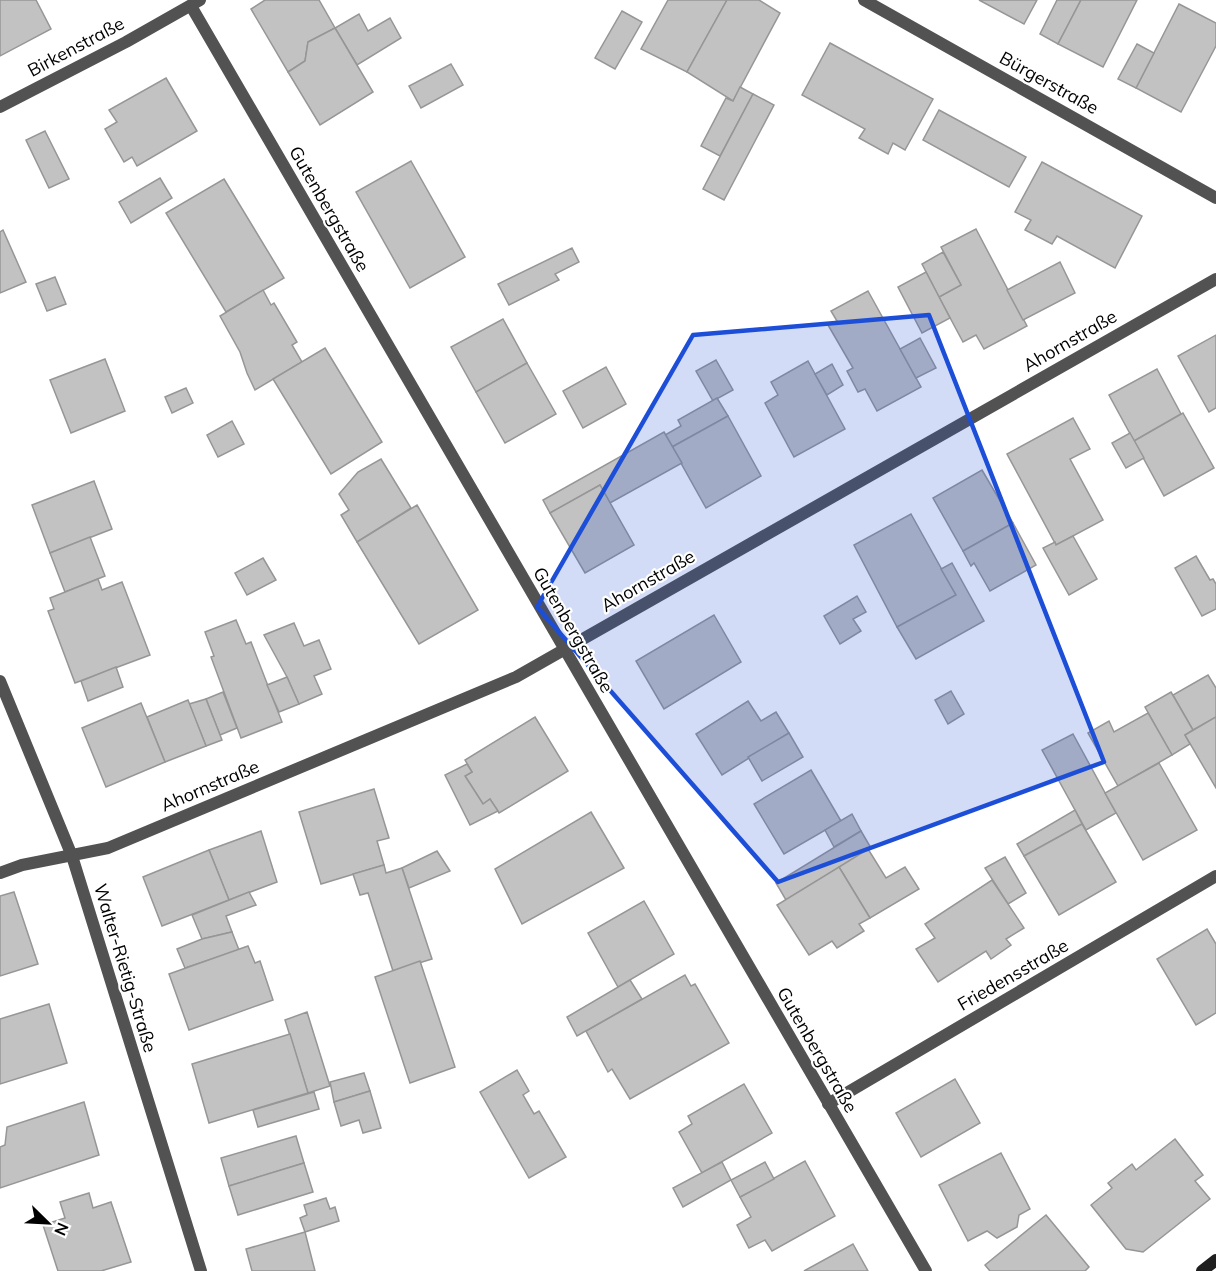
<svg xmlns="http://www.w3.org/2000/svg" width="1216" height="1271" font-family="Mulish,sans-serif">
	<rect width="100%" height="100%" fill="#fff"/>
	<!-- building -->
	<g fill="#c2c2c2" stroke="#969696" stroke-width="1.5">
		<path d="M 0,0 L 36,0 L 51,29 L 0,56 Z"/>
		<path d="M 265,0 L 319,0 L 335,28 L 308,42 L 305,61 L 288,72 L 251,9 Z"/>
		<path d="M 668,0 L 727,0 L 687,72 L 641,49 Z"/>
		<path d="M 727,0 L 759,0 L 780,13 L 733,101 L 687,72 Z"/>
		<path d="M 979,0 L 1037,0 L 1024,24 Z"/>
		<path d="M 1057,0 L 1081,0 L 1058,44 L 1040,34 Z"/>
		<path d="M 1081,0 L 1137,0 L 1103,67 L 1058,44 Z"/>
		<path d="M 1179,4 L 1216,23 L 1216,46 L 1181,112 L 1136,88 Z"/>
		<path d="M 622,11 L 642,22 L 615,69 L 595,58 Z"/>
		<path d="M 359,14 L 368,31 L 390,18 L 401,38 L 357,65 L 335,28 Z"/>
		<path d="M 335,28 L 373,92 L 320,125 L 288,72 L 305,61 L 308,42 Z"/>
		<path d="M 830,43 L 933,99 L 905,150 L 893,143 L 888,154 L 859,138 L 865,129 L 802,95 Z"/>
		<path d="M 1137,44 L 1154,53 L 1136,88 L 1118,79 Z"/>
		<path d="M 451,64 L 463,85 L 421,108 L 409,86 Z"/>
		<path d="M 166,78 L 197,131 L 137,166 L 132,157 L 124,162 L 105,129 L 117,122 L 109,110 Z"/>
		<path d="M 740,87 L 753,94 L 720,156 L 701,146 L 726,98 L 733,101 Z"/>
		<path d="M 753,94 L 774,105 L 724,200 L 703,189 Z"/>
		<path d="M 939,110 L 1026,157 L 1009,187 L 923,140 Z"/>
		<path d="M 45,131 L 69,179 L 49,188 L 26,140 Z"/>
		<path d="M 411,161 L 465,257 L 410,288 L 356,192 Z"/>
		<path d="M 1042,162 L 1142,216 L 1115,268 L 1057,236 L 1052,244 L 1025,230 L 1031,220 L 1015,212 Z"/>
		<path d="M 160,178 L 172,198 L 131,223 L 119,202 Z"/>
		<path d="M 224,179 L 284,278 L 226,312 L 166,213 Z"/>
		<path d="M 976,229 L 1027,326 L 984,349 L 976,335 L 963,342 L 939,297 L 961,285 L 941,247 Z"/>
		<path d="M 3,230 L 26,282 L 0,293 L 0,232 Z"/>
		<path d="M 572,248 L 579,262 L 555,274 L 559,280 L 509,305 L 498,284 Z"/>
		<path d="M 943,252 L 961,285 L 939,297 L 922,264 Z"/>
		<path d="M 1060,262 L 1075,293 L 1023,320 L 1007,290 Z"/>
		<path d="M 926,272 L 950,318 L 922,333 L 898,287 Z"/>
		<path d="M 55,277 L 66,304 L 47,311 L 36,284 Z"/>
		<path d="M 263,290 L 271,305 L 274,303 L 297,342 L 292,345 L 302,362 L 255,390 L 247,373 L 240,352 L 220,316 Z"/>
		<path d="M 868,291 L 921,387 L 877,411 L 865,389 L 858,392 L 847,371 L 853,368 L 828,325 L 837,321 L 831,311 Z"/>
		<path d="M 503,319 L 527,363 L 476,392 L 451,347 Z"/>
		<path d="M 1216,335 L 1216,408 L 1209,412 L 1178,356 Z"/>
		<path d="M 920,338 L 936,368 L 916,378 L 900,349 Z"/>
		<path d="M 325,348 L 382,442 L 331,474 L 273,379 Z"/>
		<path d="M 105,359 L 125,411 L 71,433 L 50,380 Z"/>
		<path d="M 716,360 L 733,390 L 713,401 L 696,371 Z"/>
		<path d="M 808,361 L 845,429 L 794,457 L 765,403 L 778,395 L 771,382 Z"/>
		<path d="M 527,363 L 556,414 L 505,443 L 476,392 Z"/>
		<path d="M 832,364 L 843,385 L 827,395 L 815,374 Z"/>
		<path d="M 606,367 L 626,404 L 583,428 L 563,391 Z"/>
		<path d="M 1157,369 L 1181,414 L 1134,441 L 1109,395 Z"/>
		<path d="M 186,388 L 193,403 L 172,413 L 165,397 Z"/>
		<path d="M 717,398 L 728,416 L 672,447 L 665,435 L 681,426 L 678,420 Z"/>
		<path d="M 1183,413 L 1214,468 L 1164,496 L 1134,441 Z"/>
		<path d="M 728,416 L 761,476 L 706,508 L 672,447 Z"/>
		<path d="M 1073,418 L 1090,449 L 1070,459 L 1103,520 L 1056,545 L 1007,454 Z"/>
		<path d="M 232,421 L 244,444 L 218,457 L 207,435 Z"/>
		<path d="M 664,432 L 682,463 L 610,503 L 600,485 L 550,513 L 543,500 Z"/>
		<path d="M 1130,433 L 1144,458 L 1126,468 L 1112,443 Z"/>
		<path d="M 381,459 L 411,508 L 357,542 L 341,515 L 349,510 L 339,494 L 358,472 Z"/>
		<path d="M 982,470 L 1013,523 L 963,551 L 933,498 Z"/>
		<path d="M 94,481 L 112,529 L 50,553 L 32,505 Z"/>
		<path d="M 600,485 L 634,545 L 585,573 L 550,513 Z"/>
		<path d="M 417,505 L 478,610 L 419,644 L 357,542 Z"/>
		<path d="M 911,514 L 956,595 L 897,627 L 854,545 Z"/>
		<path d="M 1013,523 L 1036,565 L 990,591 L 974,563 L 971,566 L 963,551 Z"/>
		<path d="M 1073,536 L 1097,579 L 1069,595 L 1043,548 L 1055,542 L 1056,545 Z"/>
		<path d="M 90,537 L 105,576 L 65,592 L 50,553 Z"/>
		<path d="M 1196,556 L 1210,580 L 1213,579 L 1216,584 L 1216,609 L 1202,616 L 1175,568 Z"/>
		<path d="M 263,558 L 276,580 L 247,595 L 235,573 Z"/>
		<path d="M 952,563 L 984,621 L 916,659 L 897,627 L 956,595 L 941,569 Z"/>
		<path d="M 98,579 L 102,590 L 122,582 L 150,655 L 75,683 L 48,611 L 54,609 L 50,598 Z"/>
		<path d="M 857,596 L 866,612 L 853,619 L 861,631 L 840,644 L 824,616 Z"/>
		<path d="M 714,615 L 741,662 L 664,709 L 636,661 Z"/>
		<path d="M 236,620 L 246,644 L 251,642 L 282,722 L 241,738 L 211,657 L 214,656 L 205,632 Z"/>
		<path d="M 294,623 L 304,646 L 319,640 L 331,669 L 314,676 L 322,694 L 299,704 L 287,677 L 264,635 Z"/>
		<path d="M 116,667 L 123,687 L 88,701 L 81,681 Z"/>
		<path d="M 1208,675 L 1216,688 L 1216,717 L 1193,730 L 1173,695 Z"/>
		<path d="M 287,677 L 299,704 L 279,712 L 267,685 Z"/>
		<path d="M 951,691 L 964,714 L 948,724 L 935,700 Z"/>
		<path d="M 223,692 L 237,728 L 220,735 L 206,699 Z"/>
		<path d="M 1171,692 L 1193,730 L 1185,735 L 1190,744 L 1172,755 L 1145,707 Z"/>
		<path d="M 206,699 L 222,740 L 206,746 L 189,704 Z"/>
		<path d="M 188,700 L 206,746 L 165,762 L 147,717 Z"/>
		<path d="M 748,701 L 761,721 L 776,712 L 789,733 L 722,775 L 696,734 Z"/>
		<path d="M 141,703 L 165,762 L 106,787 L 82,728 Z"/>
		<path d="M 1148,713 L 1172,755 L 1118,786 L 1088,733 L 1109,721 L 1114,732 Z"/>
		<path d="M 535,717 L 568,771 L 499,813 L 490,799 L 483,804 L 465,776 L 472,772 L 465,760 Z"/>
		<path d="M 1216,717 L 1216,788 L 1185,735 Z"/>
		<path d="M 789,733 L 803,757 L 762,781 L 748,757 Z"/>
		<path d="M 1073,734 L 1116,813 L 1086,830 L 1042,750 Z"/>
		<path d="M 1159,763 L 1197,830 L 1143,860 L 1105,793 Z"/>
		<path d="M 467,764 L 472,772 L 465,776 L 483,804 L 490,799 L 498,811 L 470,825 L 445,775 Z"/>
		<path d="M 811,770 L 841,821 L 784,854 L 754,804 Z"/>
		<path d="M 374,789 L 389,838 L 377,841 L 384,865 L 321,884 L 299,812 Z"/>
		<path d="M 1075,810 L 1082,824 L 1024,856 L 1017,844 Z"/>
		<path d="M 591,812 L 624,868 L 522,924 L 495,869 Z"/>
		<path d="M 852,814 L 861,831 L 834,847 L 825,830 Z"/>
		<path d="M 1082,824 L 1116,882 L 1059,915 L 1024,856 Z"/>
		<path d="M 261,831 L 277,882 L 229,900 L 209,850 Z"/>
		<path d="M 861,831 L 871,848 L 786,900 L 776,883 Z"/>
		<path d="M 868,849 L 886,878 L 905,867 L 919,889 L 870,918 L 839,867 Z"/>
		<path d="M 209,850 L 229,900 L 162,926 L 143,877 Z"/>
		<path d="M 437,851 L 450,871 L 409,888 L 402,868 Z"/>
		<path d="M 1005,857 L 1026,893 L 1008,904 L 985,868 Z"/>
		<path d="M 384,865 L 386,873 L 402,868 L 432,959 L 393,971 L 368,893 L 360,895 L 353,874 Z"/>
		<path d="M 839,867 L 870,918 L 859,924 L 864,931 L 837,948 L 832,941 L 809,955 L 777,905 Z"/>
		<path d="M 992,880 L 1024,928 L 1006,939 L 1011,945 L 991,959 L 986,951 L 938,982 L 916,949 L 935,938 L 925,924 Z"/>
		<path d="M 14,892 L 38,964 L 0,976 L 0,896 Z"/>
		<path d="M 249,892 L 256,905 L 226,916 L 232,932 L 202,939 L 192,915 Z"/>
		<path d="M 644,901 L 674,954 L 618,987 L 588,933 Z"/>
		<path d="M 1207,929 L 1216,944 L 1216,1013 L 1196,1025 L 1157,959 Z"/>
		<path d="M 232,932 L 239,950 L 185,968 L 177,949 L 202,939 Z"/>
		<path d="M 248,946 L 255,963 L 260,961 L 273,1000 L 189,1030 L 169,974 Z"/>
		<path d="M 420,961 L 455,1067 L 410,1083 L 375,977 Z"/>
		<path d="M 685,975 L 691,986 L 695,984 L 729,1043 L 630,1099 L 612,1069 L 608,1072 L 586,1031 Z"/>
		<path d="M 630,980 L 642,999 L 577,1036 L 567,1017 Z"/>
		<path d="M 49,1004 L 67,1063 L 0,1084 L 0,1019 Z"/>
		<path d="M 307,1012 L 330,1086 L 308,1093 L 285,1020 Z"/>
		<path d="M 290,1034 L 308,1093 L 209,1123 L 192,1064 Z"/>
		<path d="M 517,1070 L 529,1091 L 523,1095 L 534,1114 L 539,1111 L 566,1157 L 529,1178 L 480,1092 Z"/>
		<path d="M 364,1073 L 370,1091 L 334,1102 L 330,1082 Z"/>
		<path d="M 955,1079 L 980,1123 L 921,1157 L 896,1113 Z"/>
		<path d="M 744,1084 L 772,1133 L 702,1173 L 679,1132 L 692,1124 L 688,1116 Z"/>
		<path d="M 370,1091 L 381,1128 L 363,1133 L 359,1120 L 341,1126 L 334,1102 Z"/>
		<path d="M 314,1092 L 319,1109 L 258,1127 L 253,1110 Z"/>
		<path d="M 84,1102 L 99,1155 L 0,1188 L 0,1147 L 5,1145 L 7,1127 Z"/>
		<path d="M 296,1136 L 304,1163 L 229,1186 L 221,1158 Z"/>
		<path d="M 1175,1139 L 1203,1175 L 1195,1181 L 1210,1199 L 1143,1252 L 1126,1249 L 1091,1205 L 1112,1188 L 1108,1183 L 1132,1164 L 1136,1170 Z"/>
		<path d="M 1001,1153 L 1030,1209 L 1019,1215 L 1017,1227 L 997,1238 L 987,1231 L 968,1241 L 939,1185 Z"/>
		<path d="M 805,1161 L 835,1216 L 772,1251 L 765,1240 L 749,1248 L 737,1225 L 751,1217 L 740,1197 Z"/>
		<path d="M 722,1162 L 731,1180 L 683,1207 L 673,1188 Z"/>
		<path d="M 765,1162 L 774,1179 L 740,1197 L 731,1180 Z"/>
		<path d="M 304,1163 L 313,1192 L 238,1215 L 229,1186 Z"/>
		<path d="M 89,1193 L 93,1208 L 111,1202 L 131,1262 L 101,1271 L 58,1271 L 43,1225 L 65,1218 L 60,1202 Z"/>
		<path d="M 326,1198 L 330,1209 L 335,1207 L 339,1221 L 305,1232 L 300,1218 L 307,1215 L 304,1205 Z"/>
		<path d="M 1046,1215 L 1089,1267 L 1085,1271 L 990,1271 L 985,1265 Z"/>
		<path d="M 305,1232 L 315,1271 L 252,1271 L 246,1249 Z"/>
		<path d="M 853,1244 L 868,1271 L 804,1271 Z"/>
	</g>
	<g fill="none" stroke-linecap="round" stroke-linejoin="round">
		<!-- minor -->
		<g stroke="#525252" stroke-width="12">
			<path d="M 864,0 L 1216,198"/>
			<path d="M 191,6 L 926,1271"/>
			<path d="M 0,107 L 126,42 L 200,0"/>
			<path d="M 0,681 L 72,856 L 201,1271"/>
			<path d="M 0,873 L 22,865 L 108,848 L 516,677 L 1216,279"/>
			<path d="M 828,1104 L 1216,876"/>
		</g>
		<!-- secondary -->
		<path stroke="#1f1f1f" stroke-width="12" d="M 1202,1271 L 1216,1260"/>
	</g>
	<!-- marked area -->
	<path fill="#1d4ed8" fill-opacity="0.2" stroke="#1d4ed8" stroke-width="4.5" stroke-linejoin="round" d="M 929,315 L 1104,762 L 778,882 L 537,607 L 693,335 Z"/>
	<g text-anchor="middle" stroke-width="4.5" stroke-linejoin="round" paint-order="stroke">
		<!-- street labels -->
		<g font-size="18" fill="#000" stroke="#fff">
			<text transform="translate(76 47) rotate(-28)" y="6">Birkenstraße</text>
			<text transform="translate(1049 83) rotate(29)" y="6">Bürgerstraße</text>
			<text transform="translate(329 209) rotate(60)" y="6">Gutenbergstraße</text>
			<text transform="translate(1070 341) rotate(-30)" y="6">Ahornstraße</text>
			<text transform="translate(648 581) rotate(-30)" y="6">Ahornstraße</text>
			<text transform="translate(573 630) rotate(60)" y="6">Gutenbergstraße</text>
			<text transform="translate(210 786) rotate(-23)" y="6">Ahornstraße</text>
			<text transform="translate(125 968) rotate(73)" y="6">Walter-Rietig-Straße</text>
			<text transform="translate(1013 975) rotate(-30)" y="6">Friedensstraße</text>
			<text transform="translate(817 1050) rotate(60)" y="6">Gutenbergstraße</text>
		</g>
	</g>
	<!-- north arrow -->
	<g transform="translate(48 1223) rotate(114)" stroke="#ffffff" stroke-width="4.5" paint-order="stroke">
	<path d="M0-4.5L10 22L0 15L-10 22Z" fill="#000000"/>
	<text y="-9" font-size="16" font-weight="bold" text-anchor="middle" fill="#000000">N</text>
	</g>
</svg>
